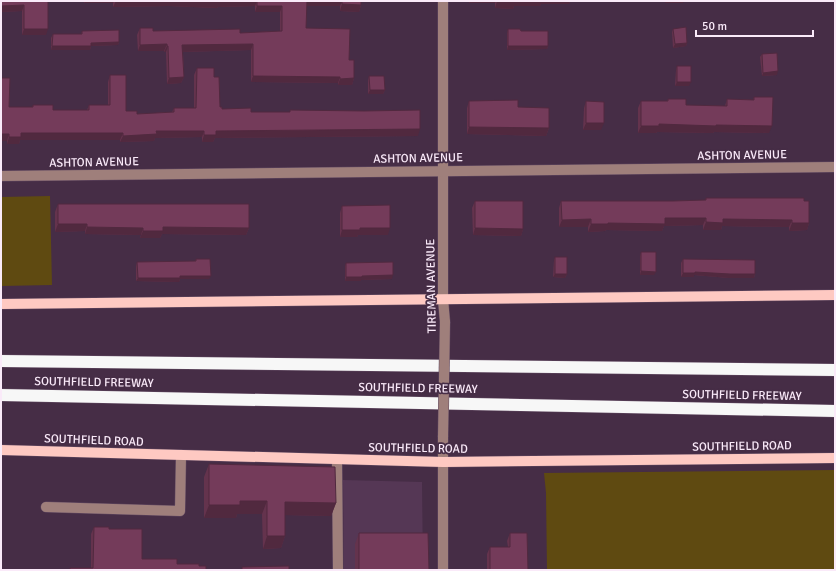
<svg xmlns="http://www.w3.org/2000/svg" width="836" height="571" font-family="Signika,sans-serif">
	<rect width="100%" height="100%" fill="#462d46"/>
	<!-- built -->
	<path fill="#553755" d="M 343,480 L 422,482 L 423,570 L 344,570 Z"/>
	<!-- green -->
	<g fill="#5f4a11">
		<path d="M 50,196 L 52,285 L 1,286 L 1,197 Z"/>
		<path d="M 835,470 L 835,570 L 547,570 L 546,493 L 544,473 Z"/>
	</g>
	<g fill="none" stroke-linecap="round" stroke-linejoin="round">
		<!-- minor casing -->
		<g stroke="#634b63" stroke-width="11">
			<g id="minor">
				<path d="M 443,1 L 443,299 L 445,322"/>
				<path d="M 1,176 L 835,167"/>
				<path d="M 443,437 L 443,570"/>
				<path d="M 337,460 L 338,570"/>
				<path d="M 46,507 L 180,511 L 181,455"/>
			</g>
		</g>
		<!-- major casing -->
		<g stroke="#634b63" stroke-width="11">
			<g id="major">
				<path d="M 1,304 L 835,295"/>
				<path d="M 1,450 L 443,462 L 835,458"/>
			</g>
		</g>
		<!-- highway casing -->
		<g stroke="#634b63" stroke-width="13">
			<g id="highway">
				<path d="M 1,361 L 835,370"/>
				<path d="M 1,395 L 835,411"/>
			</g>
		</g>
		<!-- minor -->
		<use href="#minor" stroke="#9f7f7b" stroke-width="10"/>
		<!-- major -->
		<use href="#major" stroke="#fec9c2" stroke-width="10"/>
		<!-- highway -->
		<use href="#highway" stroke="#f7f7f7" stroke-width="12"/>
		<!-- minor-bridge casing -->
		<g stroke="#634b63" stroke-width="11" stroke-linecap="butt">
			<path id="minor-bridge" d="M 443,437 L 445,322"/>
		</g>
		<!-- minor-bridge -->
		<use href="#minor-bridge" stroke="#9f7f7b" stroke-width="10"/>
	</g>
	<!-- wall -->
	<g fill="#64334d">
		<path d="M 1,1 L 48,1 L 46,35 L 22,35 L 22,11 L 1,12 Z"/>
		<path d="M 84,1 L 361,1 L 361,5 L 359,12 L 340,11 L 340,6 L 306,6 L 306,28 L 349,60 L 354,78 L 352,85 L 338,85 L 338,83 L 251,82 L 251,50 L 183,52 L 184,77 L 181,83 L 167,84 L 166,52 L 164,52 L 164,51 L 138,51 L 137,35 L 140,28 L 153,31 L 240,33 L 280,31 L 280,12 L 255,12 L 255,6 L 218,7 L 217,8 L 169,6 L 113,7 L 113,3 L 84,3 Z"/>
		<path d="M 469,1 L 570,1 L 569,4 L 541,4 L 540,6 L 514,6 L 513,9 L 495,8 L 495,3 L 469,3 Z"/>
		<path d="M 508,29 L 521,31 L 548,46 L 547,49 L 507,50 L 507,33 Z"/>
		<path d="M 673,29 L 687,43 L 686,46 L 673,48 L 672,32 Z"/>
		<path d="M 82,31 L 119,42 L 118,45 L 91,46 L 90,50 L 51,50 L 51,38 L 53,34 L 81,34 Z"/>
		<path d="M 762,54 L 777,75 L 762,76 L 760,57 Z"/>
		<path d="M 677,66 L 689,86 L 675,86 L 676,70 Z"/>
		<path d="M 197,68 L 214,77 L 220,107 L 222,109 L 251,112 L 290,112 L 290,110 L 418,136 L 215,138 L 213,142 L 202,142 L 202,137 L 155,138 L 154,141 L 120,142 L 120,140 L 20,140 L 19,144 L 7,144 L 7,141 L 1,141 L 1,78 L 9,107 L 32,107 L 33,105 L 53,110 L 87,110 L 89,105 L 108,105 L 108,82 L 110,75 L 126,111 L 137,114 L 172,112 L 174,108 L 194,108 L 194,75 Z"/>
		<path d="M 369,76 L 385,90 L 383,94 L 368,94 L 368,80 Z"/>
		<path d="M 754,97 L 769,133 L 714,132 L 713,133 L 657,132 L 656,133 L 638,133 L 638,108 L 641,101 L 667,101 L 668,99 L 686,105 L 725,106 L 727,99 L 753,100 Z"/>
		<path d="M 469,101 L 518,107 L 549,128 L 546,136 L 467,134 L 467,108 Z"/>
		<path d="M 586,101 L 601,130 L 583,130 L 584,108 Z"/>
		<path d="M 706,198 L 804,201 L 809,223 L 807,230 L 789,231 L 789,227 L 722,226 L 721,230 L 703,230 L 703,225 L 664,226 L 662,231 L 606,230 L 605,231 L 588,232 L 588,227 L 559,227 L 559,208 L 561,201 L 673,201 L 705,200 Z"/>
		<path d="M 475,201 L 523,229 L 521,236 L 473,235 L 472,208 Z"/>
		<path d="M 58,204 L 249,228 L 246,235 L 162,234 L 160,238 L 140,238 L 141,235 L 85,234 L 85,231 L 55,232 L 55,212 Z"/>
		<path d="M 342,206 L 388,235 L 358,235 L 357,237 L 340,237 L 340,213 Z"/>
		<path d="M 641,252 L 654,275 L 640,275 L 640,256 Z"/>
		<path d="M 555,257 L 567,274 L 565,278 L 553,277 L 554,260 Z"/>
		<path d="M 196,259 L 209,279 L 180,279 L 179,282 L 136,281 L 136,266 L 137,262 L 195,261 Z"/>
		<path d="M 683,259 L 755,274 L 754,278 L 729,278 L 694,275 L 694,277 L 681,277 L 681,263 Z"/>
		<path d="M 346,263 L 392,279 L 361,280 L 361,281 L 345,281 L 345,266 Z"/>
		<path d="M 209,464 L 336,503 L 331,516 L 285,515 L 285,536 L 281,548 L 263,549 L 262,514 L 237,514 L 236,518 L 204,518 L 204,477 Z"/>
		<path d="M 94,527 L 109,529 L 142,559 L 177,564 L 199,566 L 206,570 L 69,570 L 70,568 L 91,568 L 91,534 Z"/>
		<path d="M 359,533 L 429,570 L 355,570 L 355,544 Z"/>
		<path d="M 510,533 L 528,570 L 487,570 L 487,554 L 490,547 L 508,547 L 507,541 Z"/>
	</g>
	<!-- shaded-wall -->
	<g fill="#51293f">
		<path d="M 85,1 L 114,1 L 113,3 L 84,3 Z"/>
		<path d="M 116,1 L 257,1 L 255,6 L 218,7 L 217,8 L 169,6 L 113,7 Z"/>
		<path d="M 306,1 L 342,1 L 340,6 L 304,6 Z"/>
		<path d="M 470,1 L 496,1 L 495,3 L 469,3 Z"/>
		<path d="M 497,1 L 570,1 L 569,4 L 541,4 L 540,6 L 514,6 L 513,9 L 495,8 Z"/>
		<path d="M 666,1 L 684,1 L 683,3 L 665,3 Z"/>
		<path d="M 342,4 L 361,5 L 359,12 L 340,11 Z"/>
		<path d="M 24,5 L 22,11 L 1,12 L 1,6 Z"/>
		<path d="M 257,6 L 282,6 L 280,12 L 255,12 Z"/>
		<path d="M 24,29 L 48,29 L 46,35 L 22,35 Z"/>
		<path d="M 119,42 L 118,45 L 91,46 L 90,50 L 51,50 L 52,46 L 91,43 Z"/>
		<path d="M 687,43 L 686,46 L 673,48 L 675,44 Z"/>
		<path d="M 167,44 L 164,51 L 138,51 L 140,45 Z"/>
		<path d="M 253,44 L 251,50 L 180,52 L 182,45 Z"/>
		<path d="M 167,46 L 168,46 L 166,52 L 164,52 Z"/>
		<path d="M 508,46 L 548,46 L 547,49 L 507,50 Z"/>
		<path d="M 778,71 L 777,75 L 762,76 L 763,73 Z"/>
		<path d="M 253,76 L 340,77 L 338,83 L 251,82 Z"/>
		<path d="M 184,77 L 181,83 L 167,84 L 169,78 Z"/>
		<path d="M 354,78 L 352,85 L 338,85 L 340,79 Z"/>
		<path d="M 677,82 L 691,82 L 689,86 L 675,86 Z"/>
		<path d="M 370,90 L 385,90 L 383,94 L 368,94 Z"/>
		<path d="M 586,123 L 604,123 L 601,130 L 583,130 Z"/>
		<path d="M 659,124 L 716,125 L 772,126 L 769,133 L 714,132 L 713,133 L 657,132 L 656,133 L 638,133 L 641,126 Z"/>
		<path d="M 469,127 L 549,128 L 546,136 L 467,134 Z"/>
		<path d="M 420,129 L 418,136 L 215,138 L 213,142 L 202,142 L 204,135 L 216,131 Z"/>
		<path d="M 156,131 L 204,131 L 202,137 L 155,138 L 154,141 L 120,142 L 123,136 Z"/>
		<path d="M 21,133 L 123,133 L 120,140 L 20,140 L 19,144 L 7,144 L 9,137 Z"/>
		<path d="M 1,134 L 9,134 L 7,141 L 1,141 Z"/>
		<path d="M 665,218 L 706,218 L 703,225 L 664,226 L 662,231 L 606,230 L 605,231 L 588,232 L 591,224 Z"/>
		<path d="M 591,219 L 588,227 L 559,227 L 562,220 Z"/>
		<path d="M 723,219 L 792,220 L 789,227 L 722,226 L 721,230 L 703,230 L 706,222 Z"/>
		<path d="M 792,223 L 809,223 L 807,230 L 789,231 Z"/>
		<path d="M 58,224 L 87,224 L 85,231 L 55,232 Z"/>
		<path d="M 87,227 L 143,228 L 141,235 L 85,234 Z"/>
		<path d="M 163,227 L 249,228 L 246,235 L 162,234 L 160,238 L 140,238 L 143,231 Z"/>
		<path d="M 360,228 L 390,228 L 388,235 L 358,235 L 357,237 L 340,237 L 342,230 Z"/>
		<path d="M 475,228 L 523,229 L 521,236 L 473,235 Z"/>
		<path d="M 641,271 L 656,272 L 654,275 L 640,275 Z"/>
		<path d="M 695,272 L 755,274 L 754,278 L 729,278 L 694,275 L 694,277 L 681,277 L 683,273 Z"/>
		<path d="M 555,274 L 567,274 L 565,278 L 553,277 Z"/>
		<path d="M 393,275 L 392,279 L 361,280 L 361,281 L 345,281 L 346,277 L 362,276 Z"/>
		<path d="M 180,276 L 211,276 L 209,279 L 180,279 L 179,282 L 136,281 L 138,278 Z"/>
		<path d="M 240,501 L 267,501 L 262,514 L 237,514 L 236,518 L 204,518 L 209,505 Z"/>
		<path d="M 285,502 L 336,503 L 331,516 L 280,515 Z"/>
		<path d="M 267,536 L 285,536 L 281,548 L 263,549 Z"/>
	</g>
	<!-- building -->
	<g fill="#743b5a" stroke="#51293f">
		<path d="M 1,1 L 48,1 L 48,29 L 24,29 L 24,5 L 1,6 Z"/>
		<path d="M 198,1 L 220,1 L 220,2 Z"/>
		<path d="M 257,1 L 307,1 L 306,28 L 350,29 L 349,60 L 354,60 L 354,78 L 340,79 L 340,77 L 253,76 L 253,44 L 182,45 L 184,77 L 169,78 L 168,46 L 167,46 L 167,44 L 140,45 L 140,28 L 153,28 L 153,31 L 240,29 L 240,33 L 282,31 L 282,6 L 257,6 Z"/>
		<path d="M 342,1 L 361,1 L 361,5 L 342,4 Z"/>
		<path d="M 686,27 L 687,43 L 675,44 L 673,29 Z"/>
		<path d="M 508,29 L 520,29 L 521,31 L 548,31 L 548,46 L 508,46 Z"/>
		<path d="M 119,30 L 119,42 L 91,43 L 91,46 L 52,46 L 53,34 L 82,34 L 82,31 Z"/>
		<path d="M 777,53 L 778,71 L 763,73 L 762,54 Z"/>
		<rect x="677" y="66" width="14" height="16"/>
		<path d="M 197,68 L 214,68 L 214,77 L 219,77 L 220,107 L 222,107 L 222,109 L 251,108 L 251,112 L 290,112 L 290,110 L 364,111 L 420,110 L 420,129 L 216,131 L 216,135 L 204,135 L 204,131 L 156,131 L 157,134 L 123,136 L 123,133 L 21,133 L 21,137 L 9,137 L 9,134 L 1,134 L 1,78 L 10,78 L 9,107 L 33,107 L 33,105 L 53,105 L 53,110 L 89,110 L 89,105 L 110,105 L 110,75 L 126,75 L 126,111 L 137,111 L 137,114 L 174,112 L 174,108 L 196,108 Z"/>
		<path d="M 369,76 L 384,76 L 385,90 L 370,90 Z"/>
		<path d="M 754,97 L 773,97 L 772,126 L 716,125 L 716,126 L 659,124 L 659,126 L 641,126 L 641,101 L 668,101 L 668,99 L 686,99 L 686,105 L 727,106 L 727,99 L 754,100 Z"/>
		<path d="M 518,100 L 518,107 L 549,108 L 549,128 L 469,127 L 469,101 Z"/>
		<path d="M 586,101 L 604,102 L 604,123 L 586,123 Z"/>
		<path d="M 706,198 L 804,198 L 804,201 L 809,201 L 809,223 L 792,223 L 792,220 L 723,219 L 723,223 L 706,222 L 706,218 L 665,218 L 665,224 L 608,223 L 608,224 L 591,224 L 591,219 L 562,220 L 561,201 L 673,201 L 706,200 Z"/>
		<path d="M 475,201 L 523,201 L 523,229 L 475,228 Z"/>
		<path d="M 58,204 L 249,204 L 249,228 L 163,227 L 163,231 L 143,231 L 143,228 L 87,227 L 87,224 L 58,224 Z"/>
		<path d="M 390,205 L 390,228 L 360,228 L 360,230 L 342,230 L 342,206 Z"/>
		<path d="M 641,252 L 656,252 L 656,272 L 641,271 Z"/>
		<rect x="555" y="257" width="12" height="17"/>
		<path d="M 196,259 L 210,259 L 211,276 L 180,276 L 180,278 L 138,278 L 137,262 L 196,261 Z"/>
		<path d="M 683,259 L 755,260 L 755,274 L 730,274 L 695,272 L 695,273 L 683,273 Z"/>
		<path d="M 393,262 L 393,275 L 362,276 L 362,277 L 346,277 L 346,263 Z"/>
		<path d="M 209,464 L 335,467 L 336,503 L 285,502 L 285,536 L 267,536 L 267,501 L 240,501 L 240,505 L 209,505 Z"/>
		<path d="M 94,527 L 109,527 L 109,529 L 142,529 L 142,559 L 177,559 L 177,564 L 199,564 L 199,566 L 206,566 L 206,570 L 70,570 L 70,568 L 93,568 Z"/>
		<path d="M 359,533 L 428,533 L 429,570 L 359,570 Z"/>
		<path d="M 510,533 L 527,533 L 528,570 L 490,570 L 490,547 L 510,547 Z"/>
		<path d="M 289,566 L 289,570 L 242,570 L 242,567 Z"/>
	</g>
	<g text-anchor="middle" stroke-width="3.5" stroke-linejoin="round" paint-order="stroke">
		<!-- street labels -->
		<g font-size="12" fill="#faeaf9" stroke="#462d46">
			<text transform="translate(742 155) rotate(-1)" y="4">ASHTON AVENUE</text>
			<text transform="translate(418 158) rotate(-1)" y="4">ASHTON AVENUE</text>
			<text transform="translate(94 162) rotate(-1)" y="4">ASHTON AVENUE</text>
			<text transform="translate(431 286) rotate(-91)" y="4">TIREMAN AVENUE</text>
			<text transform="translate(94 382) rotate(1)" y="4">SOUTHFIELD FREEWAY</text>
			<text transform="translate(418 388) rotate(1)" y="4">SOUTHFIELD FREEWAY</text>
			<text transform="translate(742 395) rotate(1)" y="4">SOUTHFIELD FREEWAY</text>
			<text transform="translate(94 440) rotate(2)" y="4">SOUTHFIELD ROAD</text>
			<text transform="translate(742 446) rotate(-1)" y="4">SOUTHFIELD ROAD</text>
			<text transform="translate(418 448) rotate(1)" y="4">SOUTHFIELD ROAD</text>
		</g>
	</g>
	<!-- border -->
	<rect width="836" height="571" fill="none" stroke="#faeaf9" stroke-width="4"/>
	<!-- scale -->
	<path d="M696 30v6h117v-6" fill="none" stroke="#faeaf9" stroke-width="2"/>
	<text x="702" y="30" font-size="12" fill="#faeaf9" stroke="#462d46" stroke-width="3" paint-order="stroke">50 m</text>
</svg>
